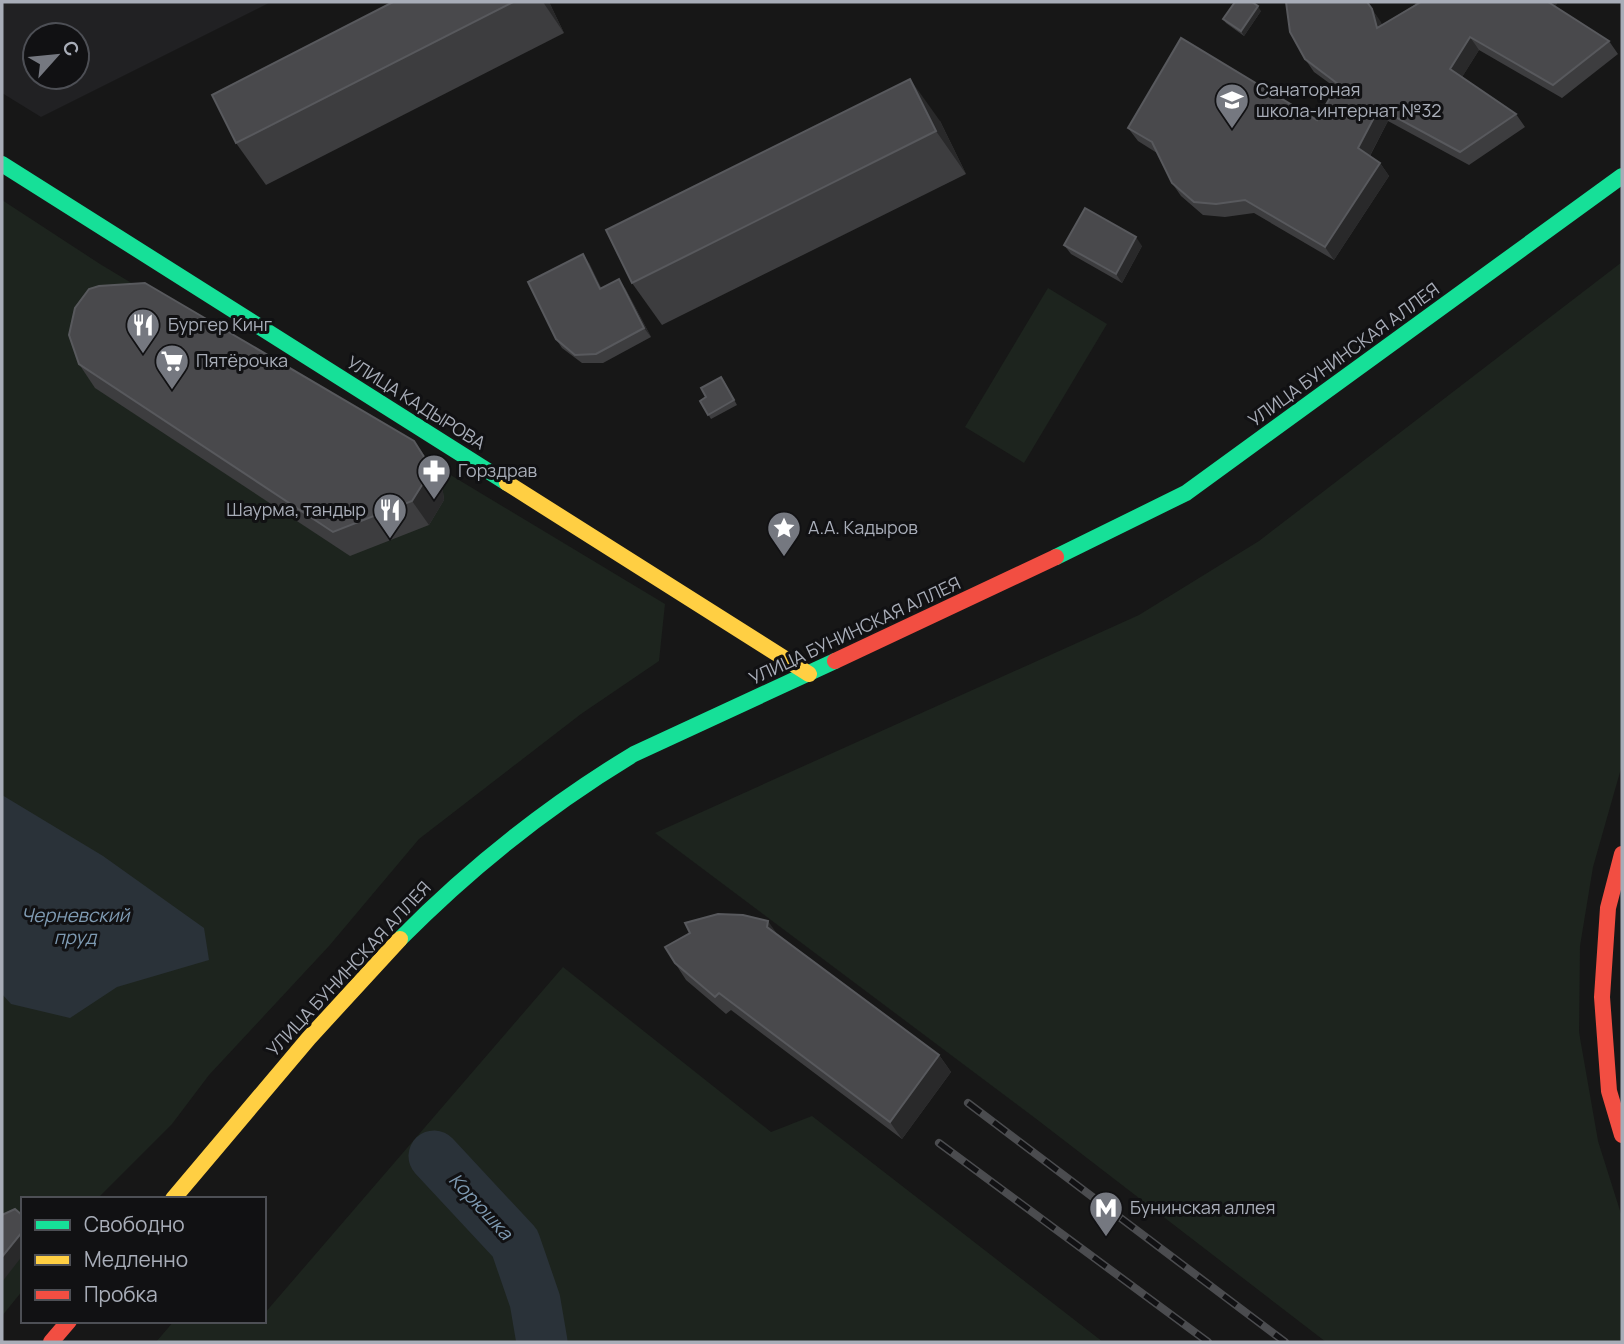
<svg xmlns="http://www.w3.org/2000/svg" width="1624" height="1344" font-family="Manrope,sans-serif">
	<rect width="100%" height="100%" fill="#171717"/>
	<!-- built -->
	<path fill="#212123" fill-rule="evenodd" d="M 2,2 L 271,2 L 41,117 L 2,93 ZM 35,35 L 77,35 L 77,77 L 35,77 Z"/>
	<!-- green -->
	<g fill="#1d241e">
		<path d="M 2,200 L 100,264 L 665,604 L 659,661 L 581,714 L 419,839 L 329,946 L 209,1075 L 172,1124 L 97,1199 L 23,1199 L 23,1290 L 2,1316 Z"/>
		<path d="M 1622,262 L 1622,765 L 1593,867 L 1580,946 L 1579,1032 L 1598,1141 L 1622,1217 L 1622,1342 L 1326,1342 L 1035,1118 L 655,833 L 1139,615 L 1259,541 Z"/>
		<path d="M 1048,288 L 1107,324 L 1024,463 L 965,427 Z"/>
		<path d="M 563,967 L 771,1132 L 812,1116 L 1103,1342 L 156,1342 L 174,1321 L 264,1321 L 264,1314 Z"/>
	</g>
	<!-- water -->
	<path fill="#2a3239" d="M 2,795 L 103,856 L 204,928 L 209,960 L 117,987 L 70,1018 L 11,1004 L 2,994 Z"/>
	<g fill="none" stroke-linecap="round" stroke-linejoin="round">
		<!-- river -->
		<path stroke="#2a3239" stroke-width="51" d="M 434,1156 L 515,1243 L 535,1301 L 542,1342"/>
		<!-- fast -->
		<g stroke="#16e098" stroke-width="16">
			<path d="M 2,164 L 507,483"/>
			<path d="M 1056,557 L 1186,493 L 1622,176"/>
			<path d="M 400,939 C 471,867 548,806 634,754 L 835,661"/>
		</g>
		<!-- slow -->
		<g stroke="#ffcf43" stroke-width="16">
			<path d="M 507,483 L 809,674"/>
			<path d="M 173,1199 L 309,1038 L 400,939"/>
		</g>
		<!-- jam -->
		<g stroke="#f24e42" stroke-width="16">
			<path d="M 835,661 L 1056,557"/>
			<path d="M 1622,854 L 1608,908 L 1602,997 L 1609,1091 L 1622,1135"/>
			<path d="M 51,1342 L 69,1321"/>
		</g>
		<!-- rail casing -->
		<g stroke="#4b4c4f" stroke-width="8">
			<g id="rail">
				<path d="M 968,1103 L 1285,1342"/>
				<path d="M 939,1143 L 1208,1342"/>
			</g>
		</g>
		<!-- rail -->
		<use href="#rail" stroke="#111113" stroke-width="5" stroke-dasharray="16" stroke-linecap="butt"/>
	</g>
	<!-- wall -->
	<g fill="#3d3d3f">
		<path d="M 393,2 L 549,2 L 564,33 L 266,185 L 236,143 Z"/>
		<path d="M 1413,2 L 1558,2 L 1555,6 L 1609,41 L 1618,54 L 1562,98 L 1479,50 L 1462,77 L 1516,114 L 1525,127 L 1469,165 L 1388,121 L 1370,156 L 1380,163 L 1389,176 L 1334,260 L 1254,213 L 1225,217 L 1203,215 L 1181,196 L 1172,183 L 1157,153 L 1138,141 L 1128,128 L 1317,120 L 1336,88 L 1314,72 L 1305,59 L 1372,9 L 1382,25 L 1416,4 Z"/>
		<path d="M 1261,11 L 1244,36 L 1226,23 L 1223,19 Z"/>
		<path d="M 940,121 L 966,174 L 662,325 L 632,283 Z"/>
		<path d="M 1064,245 L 1142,246 L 1122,283 L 1071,254 Z"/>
		<path d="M 589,263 L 601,288 L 625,288 L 651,337 L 603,363 L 582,363 L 562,348 L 556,339 Z"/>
		<path d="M 79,364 L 414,441 L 431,465 L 442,484 L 444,500 L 429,525 L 350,556 L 95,388 Z"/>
		<path d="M 724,381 L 737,405 L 711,419 L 700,401 L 706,397 Z"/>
		<path d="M 777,934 L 939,1055 L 951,1072 L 902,1139 L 731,1010 L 726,1014 L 686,980 L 675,963 Z"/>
	</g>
	<!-- shaded-wall -->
	<g fill="#29292a">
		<path d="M 543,2 L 549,2 L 564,33 Z"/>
		<path d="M 1545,2 L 1558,2 L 1552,12 Z"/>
		<path d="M 1258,6 L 1261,11 L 1244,36 L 1241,31 Z"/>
		<path d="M 1372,9 L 1381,22 L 1387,41 L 1377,28 Z"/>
		<path d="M 1470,37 L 1479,50 L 1459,82 L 1450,69 Z"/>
		<path d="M 910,79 L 940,121 L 966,174 L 936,131 Z"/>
		<path d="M 1379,108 L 1388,121 L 1367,161 L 1358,148 Z"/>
		<path d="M 1380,163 L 1389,176 L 1334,260 L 1325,247 Z"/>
		<path d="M 1136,237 L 1142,246 L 1122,283 L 1116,274 Z"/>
		<path d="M 583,254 L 589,263 L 606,297 L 600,289 Z"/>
		<path d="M 619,279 L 625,288 L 651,337 L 644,328 Z"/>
		<path d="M 414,441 L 431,465 L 442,484 L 444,500 L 429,525 L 412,501 Z"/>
		<path d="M 768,921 L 780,938 L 767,927 Z"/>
		<path d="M 939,1055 L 951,1072 L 902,1139 L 890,1122 Z"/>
		<path d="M 23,1231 L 23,1255 L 2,1282 L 2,1257 Z"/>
	</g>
	<!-- building -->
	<g fill="#49494c" stroke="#58595d" stroke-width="2">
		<path d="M 393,2 L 513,2 L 236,143 L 212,95 Z"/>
		<path d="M 1235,2 L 1252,2 L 1258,6 L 1241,31 L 1223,19 Z"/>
		<path d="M 1286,2 L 1367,2 L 1372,9 L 1377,28 L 1421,2 L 1548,2 L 1609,41 L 1553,85 L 1470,37 L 1450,69 L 1516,114 L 1460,152 L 1379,108 L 1358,148 L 1380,163 L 1325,247 L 1245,200 L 1216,204 L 1194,202 L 1172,183 L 1152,142 L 1128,128 L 1181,38 L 1317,120 L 1338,84 L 1305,59 L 1290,32 Z"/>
		<path d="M 910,79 L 936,131 L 632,283 L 606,230 Z"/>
		<path d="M 1085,208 L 1136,237 L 1116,274 L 1064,245 Z"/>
		<path d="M 583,254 L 600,289 L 619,279 L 644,328 L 596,354 L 575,355 L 556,339 L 528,282 Z"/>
		<path d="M 145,283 L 414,441 L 426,460 L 427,477 L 412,501 L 333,532 L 79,364 L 69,335 L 75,308 L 89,289 L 99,286 Z"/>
		<path d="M 721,377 L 734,400 L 708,415 L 700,401 L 706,397 L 701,388 Z"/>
		<path d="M 718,914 L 743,915 L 768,921 L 767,927 L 939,1055 L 890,1122 L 719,993 L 715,997 L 675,963 L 665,947 L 690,933 L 685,923 Z"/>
		<path d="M 15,1209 L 23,1216 L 23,1231 L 2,1257 L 2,1215 Z"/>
	</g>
	<!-- icons -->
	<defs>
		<g id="school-pin" transform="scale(1.75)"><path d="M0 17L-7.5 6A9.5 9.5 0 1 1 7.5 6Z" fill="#757880" stroke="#111113"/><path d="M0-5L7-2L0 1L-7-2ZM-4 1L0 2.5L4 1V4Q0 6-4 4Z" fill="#fff"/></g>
		<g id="restaurant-pin" transform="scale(1.75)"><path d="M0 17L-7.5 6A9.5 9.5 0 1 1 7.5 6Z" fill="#757880" stroke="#111113"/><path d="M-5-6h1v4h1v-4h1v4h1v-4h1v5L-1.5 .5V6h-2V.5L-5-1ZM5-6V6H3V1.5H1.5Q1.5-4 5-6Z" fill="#fff"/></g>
		<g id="supermarket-pin" transform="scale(1.75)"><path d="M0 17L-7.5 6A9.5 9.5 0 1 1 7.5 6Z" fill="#757880" stroke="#111113"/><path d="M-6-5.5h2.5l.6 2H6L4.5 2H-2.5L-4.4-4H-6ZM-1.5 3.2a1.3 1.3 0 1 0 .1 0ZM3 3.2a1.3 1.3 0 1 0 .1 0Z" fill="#fff"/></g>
		<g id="pharmacy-pin" transform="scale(1.75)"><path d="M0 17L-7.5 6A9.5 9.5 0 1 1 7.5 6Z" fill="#757880" stroke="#111113"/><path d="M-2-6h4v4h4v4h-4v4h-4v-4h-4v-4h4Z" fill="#fff"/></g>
		<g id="sight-pin" transform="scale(1.75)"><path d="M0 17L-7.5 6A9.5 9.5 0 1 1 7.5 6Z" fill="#757880" stroke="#111113"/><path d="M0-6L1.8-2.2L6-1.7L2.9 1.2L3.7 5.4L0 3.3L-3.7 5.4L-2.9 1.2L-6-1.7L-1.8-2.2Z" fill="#fff"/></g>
		<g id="metro-pin" transform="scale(1.75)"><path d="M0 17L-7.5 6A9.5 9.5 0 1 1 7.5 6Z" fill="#757880" stroke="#111113"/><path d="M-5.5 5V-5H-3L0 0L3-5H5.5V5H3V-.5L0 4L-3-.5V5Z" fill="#fff"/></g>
	</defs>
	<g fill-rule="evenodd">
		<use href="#school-pin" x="1232" y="100"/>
		<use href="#restaurant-pin" x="143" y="325"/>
		<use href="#supermarket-pin" x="172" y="361"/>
		<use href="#pharmacy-pin" x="434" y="471"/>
		<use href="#restaurant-pin" x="390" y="510"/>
		<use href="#sight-pin" x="784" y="528"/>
		<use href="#metro-pin" x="1106" y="1208"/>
	</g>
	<g text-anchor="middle" stroke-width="6" stroke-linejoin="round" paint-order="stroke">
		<!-- poi labels -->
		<g font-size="18" fill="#a8adb8" stroke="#111113" text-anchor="start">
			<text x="1256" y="96">Санаторная<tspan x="1256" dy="21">школа-интернат №32</tspan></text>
			<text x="168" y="331">Бургер Кинг</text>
			<text x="196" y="367">Пятёрочка</text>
			<text x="458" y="477">Горздрав</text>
			<text x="366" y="516" text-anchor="end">Шаурма, тандыр</text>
			<text x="808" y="534">А.А. Кадыров</text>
			<text x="1130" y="1214">Бунинская аллея</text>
		</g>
		<!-- street labels -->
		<g font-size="18" fill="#a8adb8" stroke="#111113">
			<text transform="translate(1344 355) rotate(-36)" y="6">УЛИЦА БУНИНСКАЯ АЛЛЕЯ</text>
			<text transform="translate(416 403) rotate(32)" y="6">УЛИЦА КАДЫРОВА</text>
			<text transform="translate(855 631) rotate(-25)" y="6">УЛИЦА БУНИНСКАЯ АЛЛЕЯ</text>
			<text transform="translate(349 969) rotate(-47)" y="6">УЛИЦА БУНИНСКАЯ АЛЛЕЯ</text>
		</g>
		<!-- water labels -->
		<g font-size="19" font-style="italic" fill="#7f9bb3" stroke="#111113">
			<text x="75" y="922">Черневский<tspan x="75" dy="22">пруд</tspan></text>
			<text transform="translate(481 1206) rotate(47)" y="7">Корюшка</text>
		</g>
	</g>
	<!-- border -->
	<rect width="1624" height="1344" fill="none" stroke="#a8adb8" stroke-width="7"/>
	<!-- legend -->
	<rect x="21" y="1197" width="245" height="126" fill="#111113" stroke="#4d4f55" stroke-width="2"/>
	<rect x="35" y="1220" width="35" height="10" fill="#16e098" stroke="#4d4f55" stroke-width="2"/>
	<text x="84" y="1232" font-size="21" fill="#a8adb8">Свободно</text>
	<rect x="35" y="1255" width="35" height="10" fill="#ffcf43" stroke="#4d4f55" stroke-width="2"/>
	<text x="84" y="1267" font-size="21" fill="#a8adb8">Медленно</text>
	<rect x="35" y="1290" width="35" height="10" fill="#f24e42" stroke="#4d4f55" stroke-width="2"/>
	<text x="84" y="1302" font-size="21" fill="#a8adb8">Пробка</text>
	<!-- north arrow -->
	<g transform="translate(56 56) rotate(63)"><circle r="33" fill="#111113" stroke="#4d4f55" stroke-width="2"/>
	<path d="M0-5L12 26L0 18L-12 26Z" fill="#757880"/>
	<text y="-10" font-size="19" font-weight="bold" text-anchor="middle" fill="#a8adb8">С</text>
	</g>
</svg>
